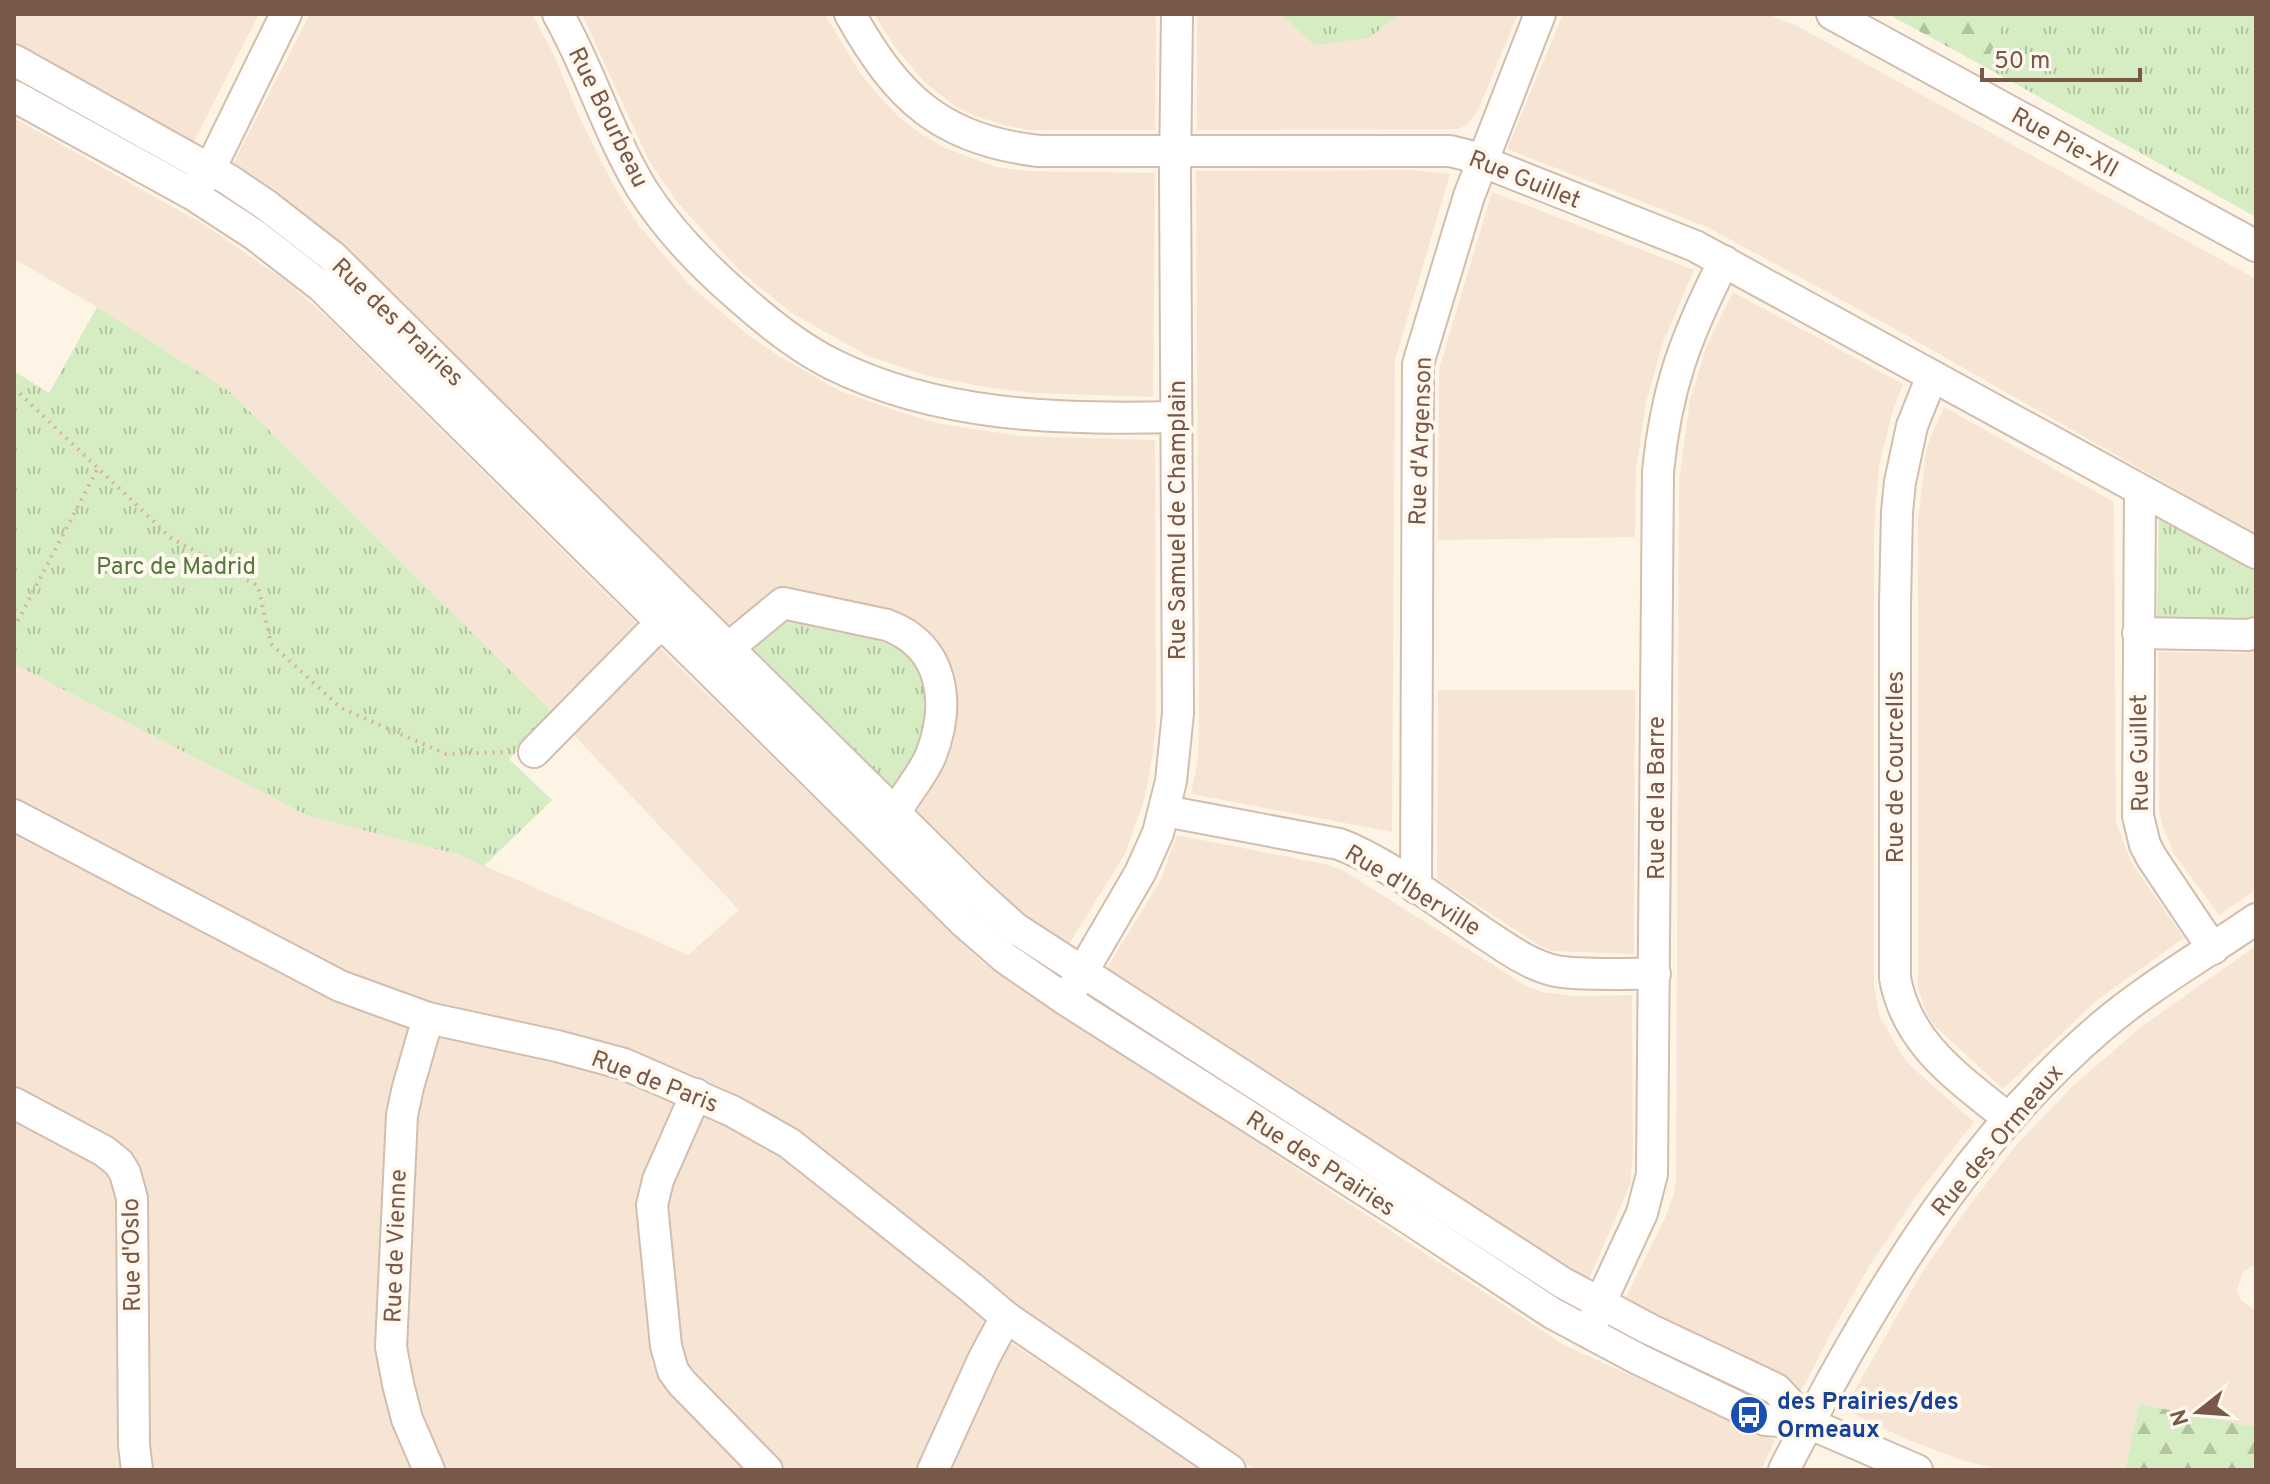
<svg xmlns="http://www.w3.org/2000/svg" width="2270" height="1484" font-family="Overpass,sans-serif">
	<defs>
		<pattern id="grass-tufts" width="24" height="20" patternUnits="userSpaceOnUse" patternTransform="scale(2)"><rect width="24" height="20" fill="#d6edc3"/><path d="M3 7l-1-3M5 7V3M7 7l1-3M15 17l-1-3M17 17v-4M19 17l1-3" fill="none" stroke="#b2c3a0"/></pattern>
		<pattern id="forest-firs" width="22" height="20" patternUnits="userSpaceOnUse" patternTransform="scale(2)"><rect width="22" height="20" fill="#d6edc3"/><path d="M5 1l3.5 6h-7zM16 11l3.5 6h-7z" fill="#b2c3a0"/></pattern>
	</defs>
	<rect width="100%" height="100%" fill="#fef4e6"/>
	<!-- residential -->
	<g fill="#f6e5d4">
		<path d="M 14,14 L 259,14 L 192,145 L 14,47 Z"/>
		<path d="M 310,14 L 532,14 L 553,53 L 579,116 L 600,159 L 619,195 L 640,227 L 690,285 L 748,335 L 779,356 L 840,391 L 903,413 L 937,423 L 1019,436 L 1155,440 L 1156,720 L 1153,753 L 1145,797 L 1125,854 L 1066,949 L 1013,909 L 915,810 L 938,778 L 949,746 L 935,642 L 926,631 L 915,622 L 890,610 L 784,587 L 774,590 L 757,602 L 728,630 L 230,169 Z"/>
		<path d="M 582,14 L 825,14 L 860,73 L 878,95 L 899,117 L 920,133 L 945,148 L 996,167 L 1028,171 L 1155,173 L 1153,397 L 1034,393 L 991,388 L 932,377 L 868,356 L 793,314 L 741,272 L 677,202 L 648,159 Z"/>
		<path d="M 874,14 L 1156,14 L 1155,130 L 1029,130 L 1008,126 L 975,116 L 955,106 L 925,83 L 895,47 Z"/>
		<path d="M 1197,14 L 1281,14 L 1369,38 L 1400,14 L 1518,14 L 1478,110 L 1467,125 L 1458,129 L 1197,130 Z"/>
		<path d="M 1563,14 L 1767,14 L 1799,27 L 2256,279 L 2256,535 L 1904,334 L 1707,227 L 1507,149 Z"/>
		<path d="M 14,118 L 205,225 L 287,282 L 329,319 L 641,628 L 554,714 L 229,391 L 97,307 L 14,259 Z"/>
		<path d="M 1410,170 L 1450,174 L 1395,360 L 1392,832 L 1191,794 L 1198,758 L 1199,717 L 1196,171 Z"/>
		<path d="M 1492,192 L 1694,270 L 1662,345 L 1646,403 L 1636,469 L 1635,537 L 1438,540 L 1439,369 Z"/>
		<path d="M 1733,292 L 1903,384 L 1892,413 L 1879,466 L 1874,529 L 1874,986 L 1879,1015 L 1901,1054 L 1913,1068 L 1974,1122 L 1919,1192 L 1869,1266 L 1831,1333 L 1802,1390 L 1622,1305 L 1664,1220 L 1674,1194 L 1676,1181 L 1679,481 L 1690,400 L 1707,345 Z"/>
		<path d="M 1944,407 L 2114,502 L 2116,822 L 2131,862 L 2184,938 L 2096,1001 L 2003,1089 L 1936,1027 L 1926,1013 L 1918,987 L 1918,521 L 1926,452 L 1931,435 Z"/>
		<path d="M 655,643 L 982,962 L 1566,1346 L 1775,1440 L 1761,1470 L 1257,1470 L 1228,1453 L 1017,1307 L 816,1145 L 790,1126 L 727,1090 L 669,1065 L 596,1040 L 434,1003 L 373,985 L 284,941 L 14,798 L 14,664 L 306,815 L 460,855 L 688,955 L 739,910 L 570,731 Z"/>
		<path d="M 2256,650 L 2256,890 L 2219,915 L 2174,854 L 2162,825 L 2159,809 L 2158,652 L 2242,653 Z"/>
		<path d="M 1438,690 L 1635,690 L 1634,954 L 1552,951 L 1540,946 L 1437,879 Z"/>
		<path d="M 14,831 L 334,1000 L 409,1028 L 386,1119 L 376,1328 L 383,1391 L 400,1444 L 413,1470 L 149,1470 L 145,1197 L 14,1090 Z"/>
		<path d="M 1177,835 L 1329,865 L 1344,871 L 1528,987 L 1542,992 L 1574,996 L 1632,995 L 1633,1154 L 1630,1185 L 1586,1285 L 1105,971 L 1160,881 Z"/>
		<path d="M 2256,946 L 2256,1264 L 2243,1272 L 2237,1290 L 2240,1299 L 2256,1312 L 2256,1427 L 2139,1404 L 2125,1470 L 2004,1470 L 1964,1461 L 1903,1438 L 1844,1409 L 1921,1274 L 1969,1206 L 2017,1144 L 2073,1086 L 2142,1026 Z"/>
		<path d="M 438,1037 L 560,1062 L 658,1091 L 676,1099 L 639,1188 L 636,1205 L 652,1363 L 661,1380 L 749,1470 L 445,1470 L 419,1410 L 408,1358 L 406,1333 L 412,1141 L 419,1100 Z"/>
		<path d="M 704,1114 L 734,1128 L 807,1175 L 986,1317 L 917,1470 L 788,1470 L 689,1368 L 682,1357 L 665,1215 L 667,1192 Z"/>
		<path d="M 14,1121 L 96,1165 L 105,1172 L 115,1189 L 117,1201 L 121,1470 L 14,1470 Z"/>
		<path d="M 1008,1341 L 1199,1466 L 1197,1470 L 949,1470 Z"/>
	</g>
	<!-- grass -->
	<g fill="url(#grass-tufts)">
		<path d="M 1281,14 L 1400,14 L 1369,38 L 1314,45 Z"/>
		<path d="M 2007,14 L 2256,14 L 2256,217 L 1985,67 Z"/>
		<path d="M 97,307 L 229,391 L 554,714 L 509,759 L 552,800 L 484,866 L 460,855 L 306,815 L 14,664 L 14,371 L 49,393 Z"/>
		<path d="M 2159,517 L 2256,568 L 2256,619 L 2249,621 L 2157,620 Z"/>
		<path d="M 788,619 C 810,624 832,629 854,634 C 905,646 929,656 924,715 C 922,744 911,771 890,791 L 751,653 L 778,623 Z"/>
	</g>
	<!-- forest -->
	<g fill="url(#forest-firs)">
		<path d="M 1888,14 L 2007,14 L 1985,67 Z"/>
		<path d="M 2139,1404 L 2256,1427 L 2256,1470 L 2125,1470 Z"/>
	</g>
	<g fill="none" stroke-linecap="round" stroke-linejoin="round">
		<!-- minor casing -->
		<g stroke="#d3bdae" stroke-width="34">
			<g id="minor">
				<path d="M 558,14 C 590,70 608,133 642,189 C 668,230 702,265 739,297 C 767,322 798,347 832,364 C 938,417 1061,420 1176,417"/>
				<path d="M 850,14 C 897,98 941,140 1039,151 L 1450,151 L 1466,155 L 1695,246 L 2256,553"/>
				<path d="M 1832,14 L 2256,246"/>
				<path d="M 14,60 L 229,180 L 266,205 L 333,257 L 976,893 L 1015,928 L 1563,1283 L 1649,1329 L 1776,1389 L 1808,1423"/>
				<path d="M 14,96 L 192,194 L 255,235 L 322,287 L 965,923 L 1005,958 L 1066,1000 L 1408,1218 L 1552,1313 L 1638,1359 L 1765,1420 L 1808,1423 L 1917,1470"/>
				<path d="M 200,183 L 210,169 L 286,14"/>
				<path d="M 1932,376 L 1912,426 L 1900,482 L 1897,512 L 1895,604 L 1895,978 C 1907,1045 1960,1079 2009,1119"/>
				<path d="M 2140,490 L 2138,816 L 2145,845 L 2152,858 L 2213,949"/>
				<path d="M 2138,633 L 2248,635 L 2256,633"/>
				<path d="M 718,661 L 732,645 L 783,603 L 887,625 C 944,646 951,703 931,755 C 924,772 912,786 902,802 C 899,806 899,810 897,813 C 893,818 887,823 883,827"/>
				<path d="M 534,752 L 648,636 L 676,614"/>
				<path d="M 1165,811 L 1339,844 C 1387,862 1442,905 1485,934 C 1508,949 1529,965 1556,971 C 1584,976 1625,973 1655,974"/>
				<path d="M 14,815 L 340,986 L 428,1018 L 557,1046 L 624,1064 L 732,1111 L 789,1143 L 973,1289 L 1006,1317 L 1230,1470"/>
				<path d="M 1416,888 L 1418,364 L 1469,196 L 1540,14"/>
				<path d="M 1073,988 L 1140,873 L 1158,833 L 1171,781 L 1178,713 L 1175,173 L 1177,14"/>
				<path d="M 428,1018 L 408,1087 L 402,1115 L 391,1347 L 398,1384 L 407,1419 L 429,1470"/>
				<path d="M 696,1094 L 658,1180 L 652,1205 L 666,1346 L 673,1371 L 682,1383 L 767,1470"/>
				<path d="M 14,1103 L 104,1151 L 119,1163 L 125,1173 L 132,1198 L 134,1445 L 137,1470"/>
				<path d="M 1594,1319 L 1603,1304 L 1604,1295 L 1642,1213 L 1652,1174 L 1658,472 C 1666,388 1686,336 1724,261"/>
				<path d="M 933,1470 L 984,1358 L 1006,1317"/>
				<path d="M 1784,1470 C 1798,1441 1815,1413 1830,1384 C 1902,1253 1986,1125 2101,1027 C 2149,986 2205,954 2256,919"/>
			</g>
		</g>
		<!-- path -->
		<g stroke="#dab39f" stroke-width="4" stroke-dasharray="2 6" stroke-linecap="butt">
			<path d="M 14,388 L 171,538 L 258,586 L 271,644 L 341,708 L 446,754 L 512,752"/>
			<path d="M 14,628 L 98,468"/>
		</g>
		<!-- minor -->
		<use href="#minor" stroke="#fff" stroke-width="30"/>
	</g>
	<!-- icons -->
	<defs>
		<g id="bus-disc" transform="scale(2)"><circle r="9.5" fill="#1a4fb4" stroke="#fff8ee"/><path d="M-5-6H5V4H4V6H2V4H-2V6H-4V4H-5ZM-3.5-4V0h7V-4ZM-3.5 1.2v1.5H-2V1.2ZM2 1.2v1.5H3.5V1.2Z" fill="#fff"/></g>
	</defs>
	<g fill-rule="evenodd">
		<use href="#bus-disc" x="1749" y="1415"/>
	</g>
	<g text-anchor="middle" stroke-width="8" stroke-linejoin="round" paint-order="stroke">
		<!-- street labels -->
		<g font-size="24" fill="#795849" stroke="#fff8ee">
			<text transform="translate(609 117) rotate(64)" y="8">Rue Bourbeau</text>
			<text transform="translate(2065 142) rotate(29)" y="8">Rue Pie-XII</text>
			<text transform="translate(1525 179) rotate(22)" y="8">Rue Guillet</text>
			<text transform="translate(398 322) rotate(44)" y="8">Rue des Prairies</text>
			<text transform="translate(1420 441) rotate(-88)" y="8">Rue d'Argenson</text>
			<text transform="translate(1177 520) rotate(-90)" y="8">Rue Samuel de Champlain</text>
			<text transform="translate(2139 753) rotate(-91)" y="8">Rue Guillet</text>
			<text transform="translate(1895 767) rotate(-90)" y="8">Rue de Courcelles</text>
			<text transform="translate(1656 798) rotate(-90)" y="8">Rue de la Barre</text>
			<text transform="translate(1413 890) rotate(31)" y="8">Rue d'Iberville</text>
			<text transform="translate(655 1081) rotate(21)" y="8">Rue de Paris</text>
			<text transform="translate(1997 1140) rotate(-50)" y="8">Rue des Ormeaux</text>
			<text transform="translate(1321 1163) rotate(33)" y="8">Rue des Prairies</text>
			<text transform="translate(395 1246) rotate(-88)" y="8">Rue de Vienne</text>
			<text transform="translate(131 1255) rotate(-91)" y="8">Rue d'Oslo</text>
		</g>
		<!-- park labels -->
		<g font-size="24" fill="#527a3d" stroke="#fff8ee">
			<text x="176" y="574">Parc de Madrid</text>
		</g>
		<!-- transit labels -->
		<g font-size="24" font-weight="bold" fill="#164399" stroke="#fff8ee" text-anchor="start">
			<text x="1777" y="1409">des Prairies/des<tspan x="1777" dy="28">Ormeaux</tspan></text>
		</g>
	</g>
	<!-- border -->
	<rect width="2270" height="1484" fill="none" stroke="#795849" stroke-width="32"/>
	<!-- north arrow -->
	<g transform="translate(2198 1412) rotate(253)" stroke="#fff8ee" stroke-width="6" paint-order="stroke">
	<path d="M0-6L14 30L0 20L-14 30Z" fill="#795849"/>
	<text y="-12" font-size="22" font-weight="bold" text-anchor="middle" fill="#795849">N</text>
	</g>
	<!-- scale -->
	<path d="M1982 68v12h158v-12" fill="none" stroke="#795849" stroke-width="4"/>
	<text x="1994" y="68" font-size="24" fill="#795849" stroke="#fff8ee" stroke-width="6" paint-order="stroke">50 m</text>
</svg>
